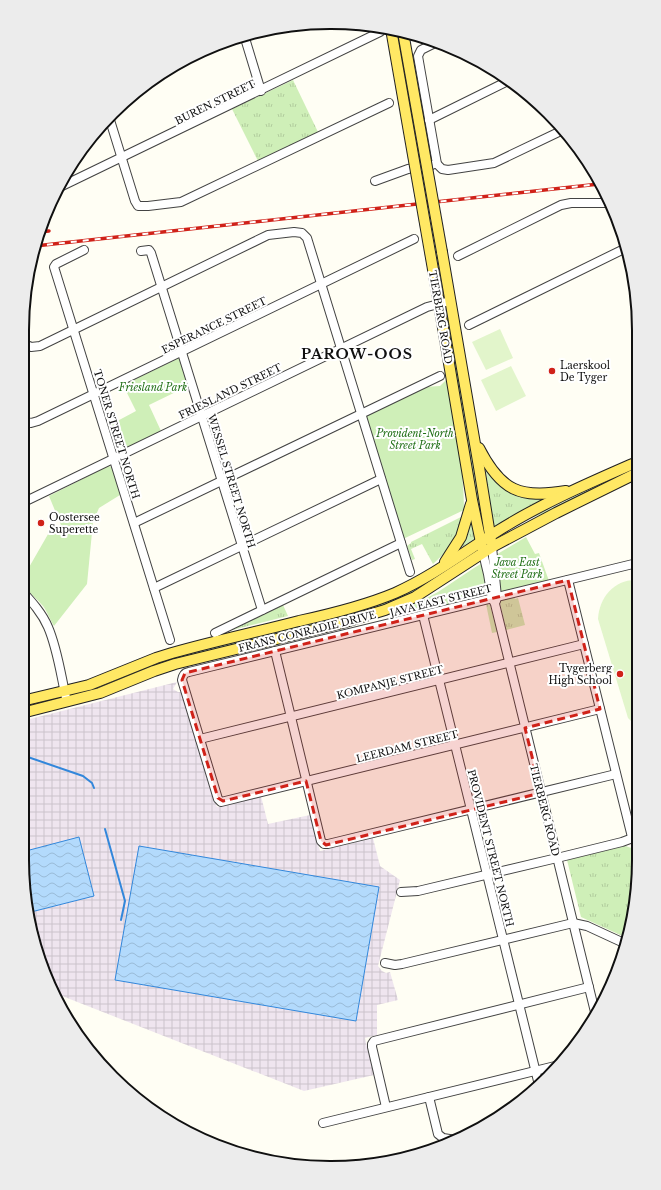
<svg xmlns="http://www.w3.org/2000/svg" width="661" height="1190" font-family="'Libre Baskerville',serif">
	<defs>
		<pattern id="industrial-grid" width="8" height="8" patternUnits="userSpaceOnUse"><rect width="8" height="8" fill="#efe5ef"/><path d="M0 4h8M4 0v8" fill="none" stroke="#ccc3cc"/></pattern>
		<pattern id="grass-tufts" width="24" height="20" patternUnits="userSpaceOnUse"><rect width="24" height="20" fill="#cfefb8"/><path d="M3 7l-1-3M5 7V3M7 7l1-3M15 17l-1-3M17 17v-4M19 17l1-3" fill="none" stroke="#b1cc9d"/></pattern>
		<pattern id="water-waves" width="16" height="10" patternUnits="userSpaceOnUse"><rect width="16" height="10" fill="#b3dafc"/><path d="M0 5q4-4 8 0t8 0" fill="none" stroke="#99bad7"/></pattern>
	</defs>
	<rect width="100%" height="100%" fill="#fffef4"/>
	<!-- industrial -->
	<path fill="url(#industrial-grid)" d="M 177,682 L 173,689 L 178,692 L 181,692 L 181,693 L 217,807 L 261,796 L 268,824 L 310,815 L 320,851 L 373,838 L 380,866 L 400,880 L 378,966 L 382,971 L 386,973 L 390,972 L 398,1000 L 377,1005 L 377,1035 L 365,1038 L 374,1075 L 304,1091 L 57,994 L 38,958 L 22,860 L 22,721 Z"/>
	<!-- grass -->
	<g fill="url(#grass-tufts)">
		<path d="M 293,80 L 318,132 L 259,163 L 232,109 Z"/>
		<path d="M 444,309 L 448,314 L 485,529 L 481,523 Z"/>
		<path d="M 637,466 L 637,469 L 550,511 L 531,518 Z"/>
		<path d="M 486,470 L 494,479 L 551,496 L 494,527 L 487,484 Z"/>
		<path d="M 471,515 L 475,539 L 460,548 Z"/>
		<path d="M 463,516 C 457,538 450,549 433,564 L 422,544 L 411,549 L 415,559 L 412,560 L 407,546 L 411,543 L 411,542 Z"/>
		<path d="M 442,574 L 413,593 L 385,606 L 85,691 L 121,677 L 153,664 L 428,581 Z"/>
		<path d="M 514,597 L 515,599 L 518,598 L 525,625 L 506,630 L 500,602 L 501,600 Z"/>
		<path d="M 486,604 L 490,605 L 497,632 L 492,633 Z"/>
		<path d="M 283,605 L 288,616 L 232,630 Z"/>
		<path d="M 625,846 L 638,850 L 638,879 L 627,938 L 581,917 L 567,860 Z"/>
	</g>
	<!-- park -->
	<g fill="#cfefb8">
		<path d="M 179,358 L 188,386 L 149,405 L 161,431 L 117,452 L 108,426 L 136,411 L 123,385 Z"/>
		<path d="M 446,380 C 455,422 464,467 464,510 L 403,539 L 366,415 L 424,387 L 440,386 Z"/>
		<path d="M 108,466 L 112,467 L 120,495 L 99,508 L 93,522 L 87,584 L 54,626 C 50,620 47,611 43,606 C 36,597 22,589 24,576 L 51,529 L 61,525 L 49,496 Z"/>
		<path d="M 526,537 L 535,554 L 539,553 L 549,581 L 403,615 L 400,612 L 438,592 L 474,568 Z"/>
	</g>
	<!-- pitch -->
	<g fill="#e2f5cb">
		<path d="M 500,329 L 513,358 L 486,370 L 472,342 Z"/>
		<path d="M 511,366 L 526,396 L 496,411 L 481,380 Z"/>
		<path d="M 637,580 L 638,728 L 628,718 L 598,619 C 599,597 615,579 637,580 Z"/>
	</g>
	<!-- water -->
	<g fill="url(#water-waves)" stroke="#3287db">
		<path d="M 79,837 L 94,896 L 31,912 L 22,860 L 22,852 Z"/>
		<path d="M 139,846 L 379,887 L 356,1021 L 115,980 Z"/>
	</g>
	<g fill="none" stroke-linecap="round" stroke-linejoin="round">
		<!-- stream -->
		<g stroke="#3287db" stroke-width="2">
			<path d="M 22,755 L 83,776 L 92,783 L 94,788"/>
			<path d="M 105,829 L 125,901 L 121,920"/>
		</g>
		<!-- minor casing -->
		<g stroke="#434343" stroke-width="10">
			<g id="minor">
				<path d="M 244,35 L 261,91"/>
				<path d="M 109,117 L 135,201 L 138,206 L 148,206 L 181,202 L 389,103"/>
				<path d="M 429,120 L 508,81"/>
				<path d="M 437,164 L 442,169 L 448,170 L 494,163 L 563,130"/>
				<path d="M 437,164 L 418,56 L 421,50 L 437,42"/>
				<path d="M 375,181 L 408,169 L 432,165"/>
				<path d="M 58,188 L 380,32"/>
				<path d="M 84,250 L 56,264 L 54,267 L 170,640"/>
				<path d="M 141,251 L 149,250 L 151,253 L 262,610"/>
				<path d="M 458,256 L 561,205 L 571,203 L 609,203"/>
				<path d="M 469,325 L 626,248"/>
				<path d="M 23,343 L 31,347 L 40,346 L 268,235 L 294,232 L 302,233 L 307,238 L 410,572"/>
				<path d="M 23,421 L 31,423 L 38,421 L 414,239"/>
				<path d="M 22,506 L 24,502 L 427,307 L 450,301"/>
				<path d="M 134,523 L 440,376"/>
				<path d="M 492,547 L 497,597 L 496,601"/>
				<path d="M 483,553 L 488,574 L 492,598 L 495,604 L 596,1016"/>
				<path d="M 568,580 L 632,837"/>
				<path d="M 154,588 L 381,479"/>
				<path d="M 22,591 C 32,602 42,613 48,627 C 58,650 61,677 67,702"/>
				<path d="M 423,615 L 539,1085"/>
				<path d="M 215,633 L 401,543"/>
				<path d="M 275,651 L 321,841 L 324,844 L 328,844 L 616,774"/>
				<path d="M 600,709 L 221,802 L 218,799 L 182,680 C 183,675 184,673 189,672 L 637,563"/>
				<path d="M 200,739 L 584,644"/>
				<path d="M 401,892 L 418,891 L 557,858 L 622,842 L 638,836"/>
				<path d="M 385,963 L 395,965 L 402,964 L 573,923 L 587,926 L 626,944"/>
				<path d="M 429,1097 L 438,1134 L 443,1138 L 456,1140"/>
				<path d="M 386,1107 L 372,1047 L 372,1044 L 374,1041 L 589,987"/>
				<path d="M 323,1123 L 555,1066"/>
			</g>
		</g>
		<!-- major casing -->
		<g stroke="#212121" stroke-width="12">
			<g id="major">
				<path d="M 442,252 L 479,467 L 491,541"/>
				<path d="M 438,298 L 472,500 L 482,547"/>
				<path d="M 479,448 C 501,491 520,499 566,491"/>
				<path d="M 445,562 L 461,537 L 471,504"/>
				<path d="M 22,701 L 89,685 L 156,658 L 172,653 C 214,641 257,632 299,621 C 331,614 364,606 395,593 C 431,577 463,553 496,532 C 540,504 589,483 637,462"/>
				<path d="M 22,713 L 100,693 L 154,671 L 175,664 L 342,623 L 385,610 L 415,597 L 492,547 L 556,513 L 637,473"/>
			</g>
		</g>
		<!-- minor -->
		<use href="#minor" stroke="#fff" stroke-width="8"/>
		<!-- major -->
		<use href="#major" stroke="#ffe864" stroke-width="10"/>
		<!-- rail casing -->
		<g stroke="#d02219" stroke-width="3.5">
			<g id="rail">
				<path d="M 38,232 L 49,231"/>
				<path d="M 35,246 L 599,184"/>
			</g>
		</g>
		<!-- rail -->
		<use href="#rail" stroke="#fff" stroke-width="2" stroke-dasharray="6" stroke-linecap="butt"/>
		<!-- major-bridge casing -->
		<g stroke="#212121" stroke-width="12" stroke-linecap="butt">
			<g id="major-bridge">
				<path d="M 391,29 L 438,298"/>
				<path d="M 403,32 L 442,252"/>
			</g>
		</g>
		<!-- major-bridge -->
		<use href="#major-bridge" stroke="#ffe864" stroke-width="10"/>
	</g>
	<!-- marked area -->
	<path fill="#d02219" fill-opacity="0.2" stroke="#d02219" stroke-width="3" stroke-dasharray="8 5" stroke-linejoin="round" d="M 568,580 L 600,709 L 525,728 L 541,793 L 326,845 L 321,841 L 306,781 L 223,801 L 218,798 L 182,680 L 185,673 Z"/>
	<!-- markers -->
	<g fill="#d02219" stroke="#fff" stroke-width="1.5">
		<circle cx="552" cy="371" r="4"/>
		<circle cx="41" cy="523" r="4"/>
		<circle cx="620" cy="674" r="4"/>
	</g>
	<g text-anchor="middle" stroke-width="4" stroke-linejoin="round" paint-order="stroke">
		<!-- street labels -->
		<g font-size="10" fill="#101010" stroke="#fff">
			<text transform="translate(215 102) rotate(-26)" y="4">BUREN STREET</text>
			<text transform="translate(441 317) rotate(80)" y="4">TIERBERG ROAD</text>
			<text transform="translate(214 325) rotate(-26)" y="4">ESPERANCE STREET</text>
			<text transform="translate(230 391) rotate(-26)" y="4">FRIESLAND STREET</text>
			<text transform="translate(117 434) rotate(73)" y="4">TONER STREET NORTH</text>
			<text transform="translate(232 481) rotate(73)" y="4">WESSEL STREET NORTH</text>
			<text transform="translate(441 600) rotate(-14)" y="4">JAVA EAST STREET</text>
			<text transform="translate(307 631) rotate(-14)" y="4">FRANS CONRADIE DRIVE</text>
			<text transform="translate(390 682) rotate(-14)" y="4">KOMPANJE STREET</text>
			<text transform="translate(407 746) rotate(-14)" y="4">LEERDAM STREET</text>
			<text transform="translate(545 810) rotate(76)" y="4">TIERBERG ROAD</text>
			<text transform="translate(491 848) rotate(76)" y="4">PROVIDENT STREET NORTH</text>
		</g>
		<!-- poi labels -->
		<g font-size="10" fill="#101010" stroke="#fff" text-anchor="start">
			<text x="560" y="369">Laerskool<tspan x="560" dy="12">De Tyger</tspan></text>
			<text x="49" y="521">Oostersee<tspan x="49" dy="12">Superette</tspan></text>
			<text x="612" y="672" text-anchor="end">Tygerberg<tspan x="612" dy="12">High School</tspan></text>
		</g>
		<!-- park labels -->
		<g font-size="10" font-style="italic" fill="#227018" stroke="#fff">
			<text x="153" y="391">Friesland Park</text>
			<text x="415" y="437">Provident-North<tspan x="415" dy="12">Street Park</tspan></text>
			<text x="517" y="566">Java East<tspan x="517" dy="12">Street Park</tspan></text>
		</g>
		<!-- district labels -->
		<g font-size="14" font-weight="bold" letter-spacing="1" fill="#101010" stroke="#fff">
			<text x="357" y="359">PAROW-OOS</text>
		</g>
	</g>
	<!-- crop -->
	<path d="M0 0H661V1190H0ZM330 29H331A301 301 0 0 1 632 330V860A301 301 0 0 1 331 1161H330A301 301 0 0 1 29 860V330A301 301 0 0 1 330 29Z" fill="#ececec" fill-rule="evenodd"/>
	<path fill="none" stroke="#101010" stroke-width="2" d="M330 29H331A301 301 0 0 1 632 330V860A301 301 0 0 1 331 1161H330A301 301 0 0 1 29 860V330A301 301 0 0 1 330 29Z"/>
</svg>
